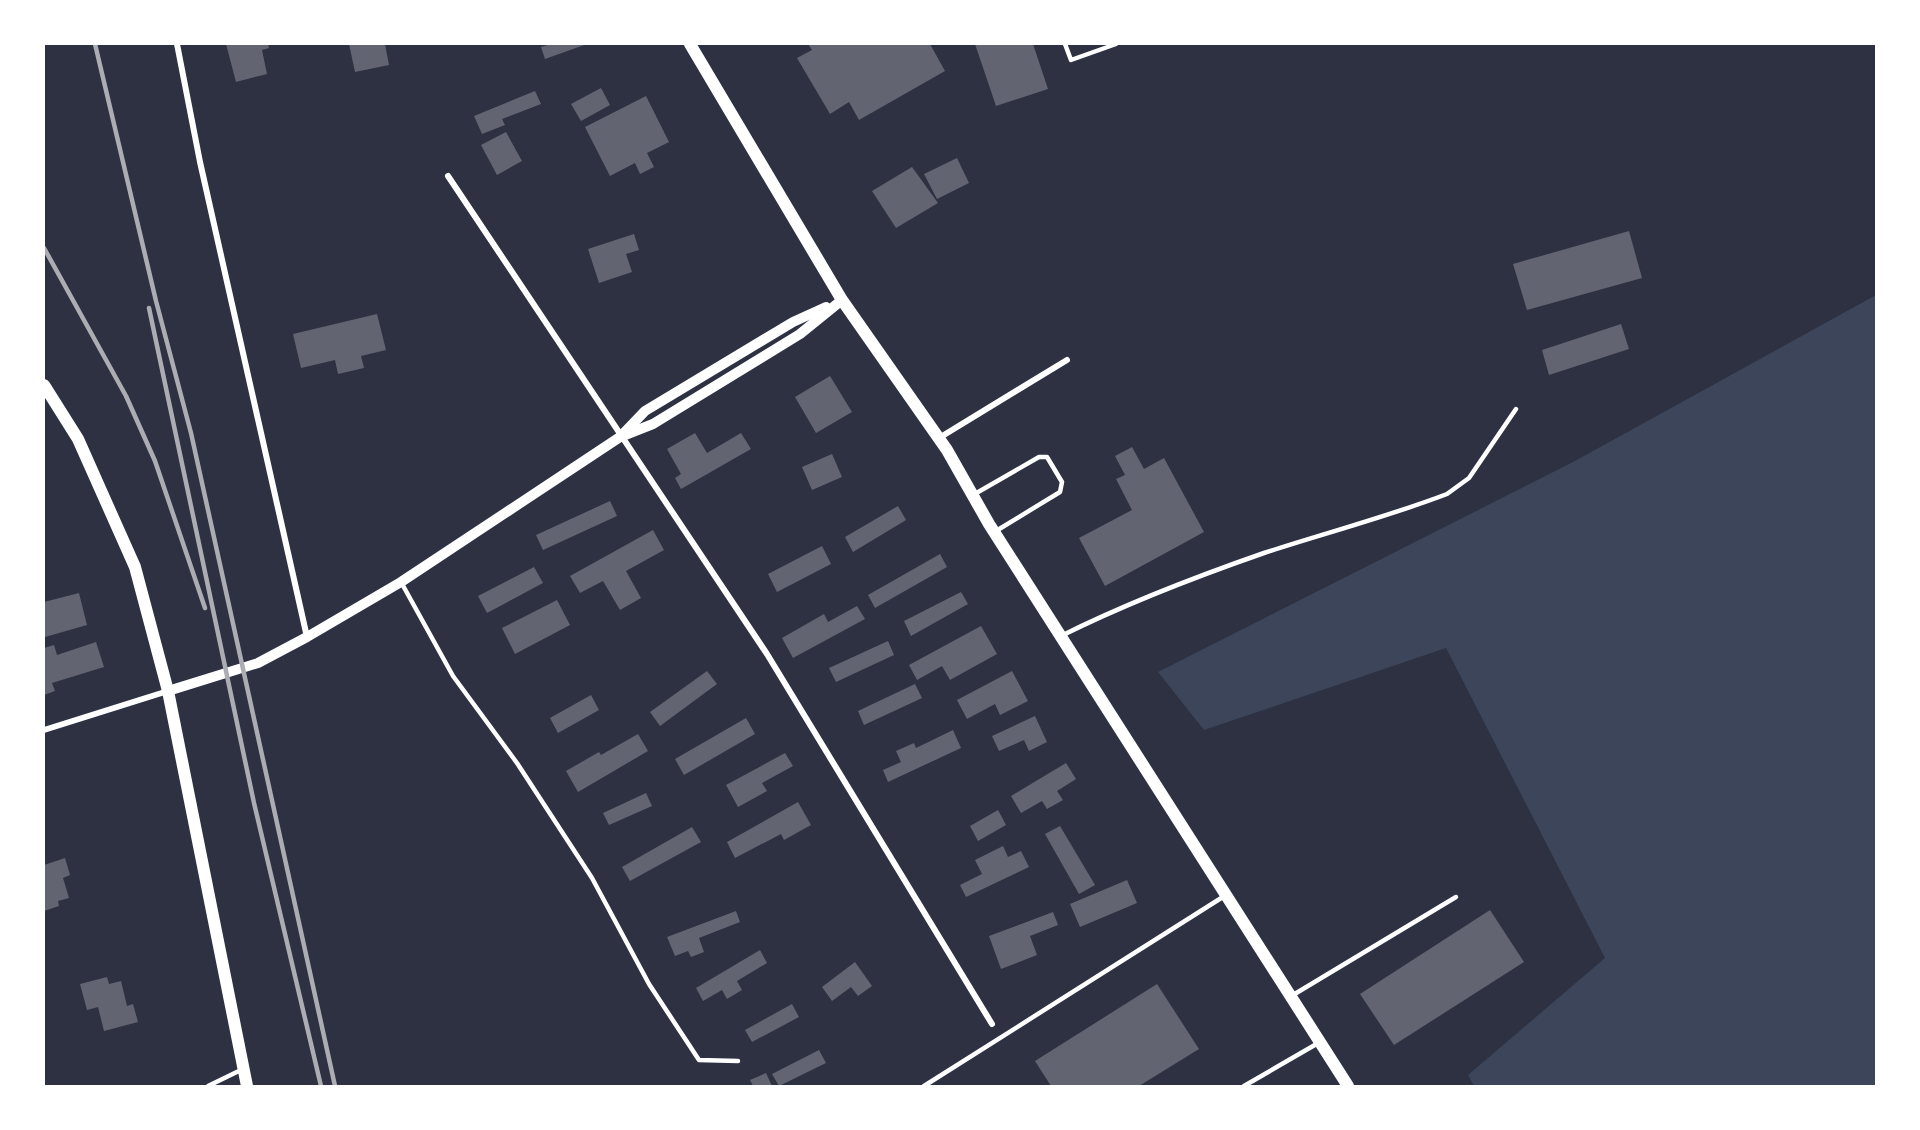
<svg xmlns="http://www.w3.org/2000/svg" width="1920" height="1130" font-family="'Asap Condensed',sans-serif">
	<rect width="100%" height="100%" fill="#2d3142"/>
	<!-- green -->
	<path fill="#3c4559" d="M 1876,295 L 1876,1086 L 1474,1086 L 1468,1075 L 1605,958 L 1446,648 L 1204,730 L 1158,672 L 1573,462 Z"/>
	<!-- building -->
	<g fill="#626471">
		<path d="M 226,44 L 268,44 L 269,48 L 262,50 L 267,74 L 236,82 Z"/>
		<path d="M 349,44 L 385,44 L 389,65 L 355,72 Z"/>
		<path d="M 551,44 L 587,44 L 545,59 L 541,47 Z"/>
		<path d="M 808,44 L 930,44 L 945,71 L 859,120 L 849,102 L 830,114 L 797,58 L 812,50 Z"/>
		<path d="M 975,44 L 1033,44 L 1048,89 L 996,106 Z"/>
		<path d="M 601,88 L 610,105 L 581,121 L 571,104 Z"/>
		<path d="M 535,91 L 541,104 L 502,119 L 505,125 L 482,134 L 474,116 Z"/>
		<path d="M 646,96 L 669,142 L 647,153 L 654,167 L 640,174 L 635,163 L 610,176 L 585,127 Z"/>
		<path d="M 506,132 L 522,161 L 497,175 L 481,145 Z"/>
		<path d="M 957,158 L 969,183 L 937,199 L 924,174 Z"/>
		<path d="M 912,167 L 938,203 L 896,228 L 872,191 Z"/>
		<path d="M 1629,231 L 1642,278 L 1527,310 L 1513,264 Z"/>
		<path d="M 634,234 L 639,250 L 626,254 L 632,272 L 599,283 L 588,249 Z"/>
		<path d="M 377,314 L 386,350 L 361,356 L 364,368 L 338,374 L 335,360 L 301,368 L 293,334 Z"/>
		<path d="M 1621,324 L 1629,349 L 1549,375 L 1542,350 Z"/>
		<path d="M 830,376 L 852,412 L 816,433 L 795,397 Z"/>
		<path d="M 695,433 L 707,453 L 741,433 L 751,449 L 681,489 L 675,478 L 681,474 L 667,449 Z"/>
		<path d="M 1132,447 L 1144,469 L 1164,458 L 1204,532 L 1105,586 L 1079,538 L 1132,510 L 1116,479 L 1125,475 L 1115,456 Z"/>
		<path d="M 832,454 L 842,477 L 812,490 L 802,467 Z"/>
		<path d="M 610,501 L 617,516 L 543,550 L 536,535 Z"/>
		<path d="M 898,506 L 906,520 L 853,552 L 845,537 Z"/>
		<path d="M 653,530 L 664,550 L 626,571 L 641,598 L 620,610 L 603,581 L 580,593 L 570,576 Z"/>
		<path d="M 822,546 L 831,564 L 777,592 L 768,574 Z"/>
		<path d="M 940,554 L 947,567 L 875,608 L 868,595 Z"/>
		<path d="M 534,567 L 543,583 L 487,613 L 478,596 Z"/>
		<path d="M 961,592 L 968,604 L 911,636 L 904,621 Z"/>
		<path d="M 79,593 L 87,625 L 45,637 L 44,602 Z"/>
		<path d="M 557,600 L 570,625 L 515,654 L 502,628 Z"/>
		<path d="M 857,606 L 865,619 L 793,658 L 782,638 L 824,614 L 828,622 Z"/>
		<path d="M 981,626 L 997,654 L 950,680 L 942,666 L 917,680 L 909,665 Z"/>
		<path d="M 888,641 L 894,655 L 836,682 L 829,668 Z"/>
		<path d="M 96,642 L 104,667 L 52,683 L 55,691 L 44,695 L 44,648 L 54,645 L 57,655 Z"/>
		<path d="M 707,671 L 717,684 L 660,726 L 650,712 Z"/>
		<path d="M 1012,671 L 1028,701 L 1000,715 L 995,704 L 967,719 L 957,700 Z"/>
		<path d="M 915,684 L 922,698 L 864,725 L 858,711 Z"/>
		<path d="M 591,695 L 599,710 L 558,733 L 550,718 Z"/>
		<path d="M 1035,716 L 1047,742 L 1029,751 L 1024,740 L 999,751 L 992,736 Z"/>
		<path d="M 746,718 L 755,734 L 684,775 L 675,759 Z"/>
		<path d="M 953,730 L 961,748 L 888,782 L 883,770 L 901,762 L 896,751 L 914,743 L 916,748 Z"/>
		<path d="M 638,734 L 648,751 L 578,792 L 566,771 L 599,752 L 601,755 Z"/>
		<path d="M 785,753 L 793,766 L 762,783 L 767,791 L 738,807 L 726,785 Z"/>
		<path d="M 1066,763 L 1076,779 L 1057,791 L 1063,800 L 1047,809 L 1042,801 L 1021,813 L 1011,796 Z"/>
		<path d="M 646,793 L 652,806 L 609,825 L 603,813 Z"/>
		<path d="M 798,802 L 811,825 L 784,840 L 781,834 L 735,858 L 727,842 Z"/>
		<path d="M 998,810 L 1006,825 L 978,841 L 970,826 Z"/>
		<path d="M 1060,826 L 1095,885 L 1079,894 L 1045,834 Z"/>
		<path d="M 692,827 L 701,842 L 630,881 L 622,867 Z"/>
		<path d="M 1003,846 L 1008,857 L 1021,851 L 1029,867 L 966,897 L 960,885 L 982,874 L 975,860 Z"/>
		<path d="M 65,858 L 70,875 L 63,878 L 69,898 L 58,901 L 59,906 L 44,911 L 44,865 Z"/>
		<path d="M 1127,880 L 1137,903 L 1080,927 L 1070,904 Z"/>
		<path d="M 1490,910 L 1524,962 L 1394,1045 L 1360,994 Z"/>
		<path d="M 736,911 L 740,922 L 699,938 L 704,952 L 691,957 L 688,951 L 675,956 L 667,937 Z"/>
		<path d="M 1053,912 L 1058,925 L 1030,936 L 1037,955 L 1001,969 L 989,936 Z"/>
		<path d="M 760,950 L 767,963 L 737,981 L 742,990 L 727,999 L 722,990 L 703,1001 L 696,988 Z"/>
		<path d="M 855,962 L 872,986 L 858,996 L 851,987 L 832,1001 L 822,987 Z"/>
		<path d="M 107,977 L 109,984 L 121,981 L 127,1006 L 133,1004 L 138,1022 L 104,1031 L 98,1007 L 87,1010 L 80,984 Z"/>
		<path d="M 1157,984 L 1199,1049 L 1139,1086 L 1051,1086 L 1035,1061 Z"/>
		<path d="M 792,1004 L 799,1017 L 752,1042 L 745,1030 Z"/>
		<path d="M 819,1050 L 826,1063 L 779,1086 L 772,1074 Z"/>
		<path d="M 766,1073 L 772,1086 L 753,1086 L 750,1080 Z"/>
	</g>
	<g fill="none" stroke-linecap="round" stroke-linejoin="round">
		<!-- service -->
		<g stroke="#fff" stroke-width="4.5">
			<path d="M 1065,44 L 1071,60 L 1116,44"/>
			<path d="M 973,495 L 1039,457 L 1047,457 L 1062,482 L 1060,492 L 996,531"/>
			<path d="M 401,582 L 453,676 L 517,763 L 592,878 L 649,984 L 699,1060 L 738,1061"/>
			<path d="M 1061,636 C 1127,603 1195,577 1264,553 C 1325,533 1387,517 1447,494 L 1469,478 L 1516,409"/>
			<path d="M 1293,995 L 1456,897"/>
			<path d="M 208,1086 L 243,1069"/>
			<path d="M 924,1086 L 1226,895"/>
			<path d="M 1244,1086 L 1320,1042"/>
		</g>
		<!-- minor -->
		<g stroke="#fff" stroke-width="6">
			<path d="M 177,44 L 200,162 L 307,637"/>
			<path d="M 448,176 L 767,654 L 992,1024"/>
			<path d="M 939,438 L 1067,360"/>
			<path d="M 44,730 L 168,691"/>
		</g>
		<!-- tertiary -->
		<g stroke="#fff" stroke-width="10">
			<path d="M 622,435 L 645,411 L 793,322 L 826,307"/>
			<path d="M 168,691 L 258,663 L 307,637 L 401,582 L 620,437 L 653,424 L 800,334 L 842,300"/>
		</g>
		<!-- secondary -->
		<g stroke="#fff" stroke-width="12">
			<path d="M 690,44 L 842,300 L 947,450 L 989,524 L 1348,1086"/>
			<path d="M 44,385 L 78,439 L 135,567 L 168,691 L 247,1086"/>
		</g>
		<!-- rail -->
		<g stroke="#abadb3" stroke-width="4.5">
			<path d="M 95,44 L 156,301 L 191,433 L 335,1086"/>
			<path d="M 44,248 L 126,396 L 155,461 L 205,608"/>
			<path d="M 149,308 L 254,803 L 321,1086"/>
		</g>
	</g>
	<!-- border -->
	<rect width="1920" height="1130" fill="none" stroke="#ffffff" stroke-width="90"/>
</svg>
